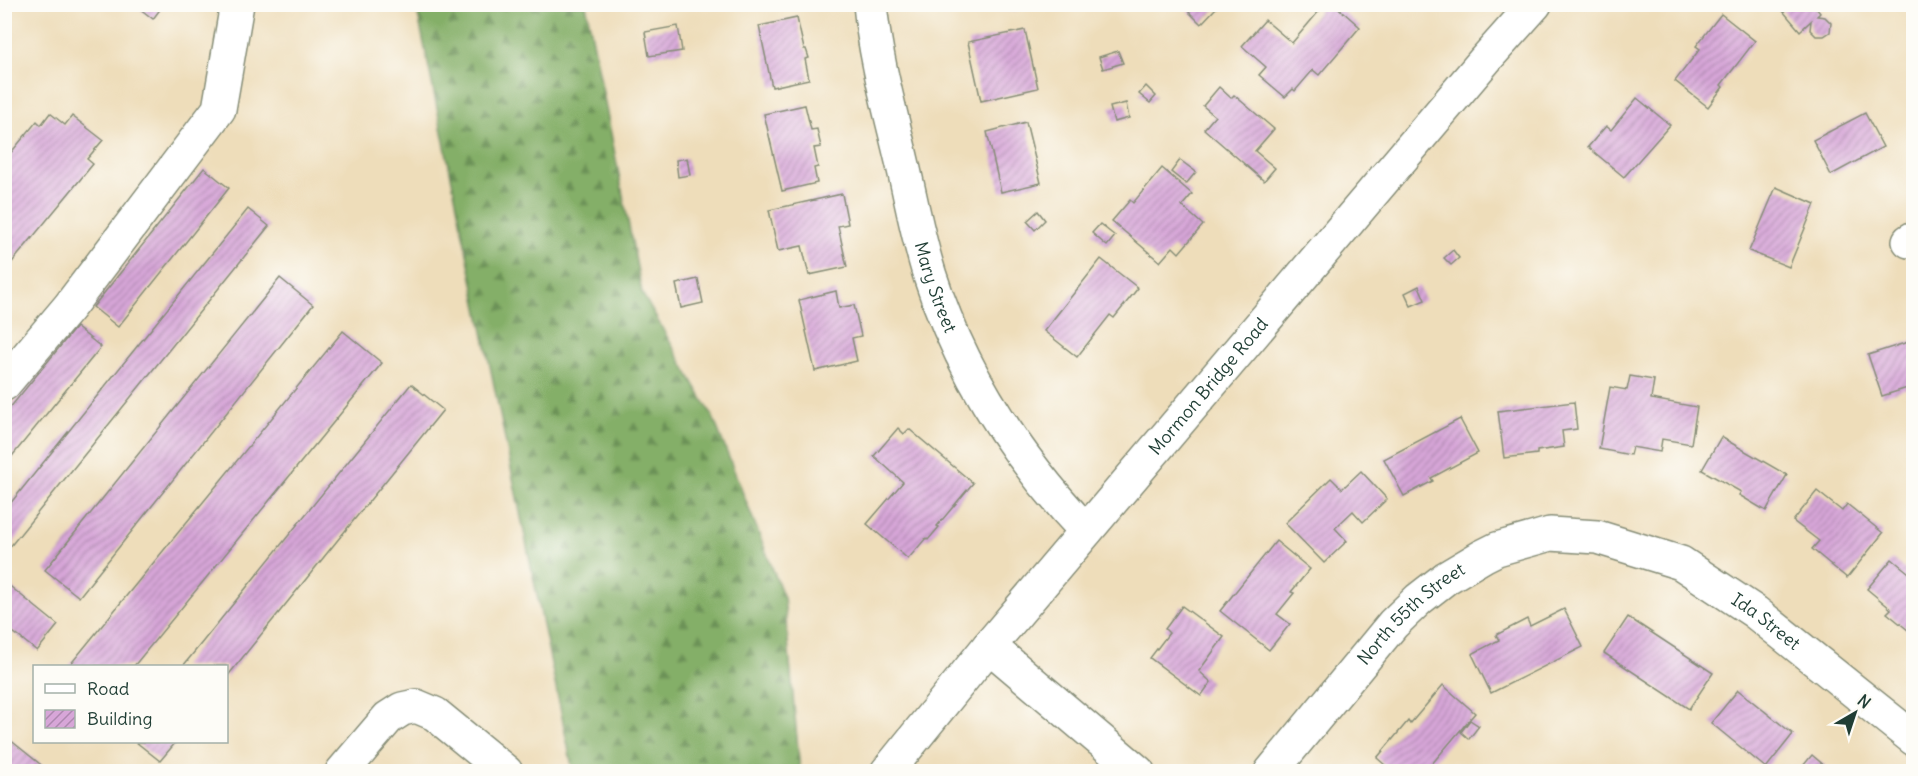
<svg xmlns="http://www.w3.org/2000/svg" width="1918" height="776" font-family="Delius,sans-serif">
	<defs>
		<pattern id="forest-firs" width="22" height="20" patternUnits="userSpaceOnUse" patternTransform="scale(1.5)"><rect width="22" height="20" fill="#84af67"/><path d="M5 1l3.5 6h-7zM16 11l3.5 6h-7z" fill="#6b9056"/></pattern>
		<pattern id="building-hatch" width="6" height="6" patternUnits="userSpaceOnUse" patternTransform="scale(1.5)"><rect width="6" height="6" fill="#d7a6d8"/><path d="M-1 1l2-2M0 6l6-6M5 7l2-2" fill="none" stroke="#ae88b0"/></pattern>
	</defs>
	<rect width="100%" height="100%" fill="#fdfcf7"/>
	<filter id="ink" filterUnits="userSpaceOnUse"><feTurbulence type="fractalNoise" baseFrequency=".0167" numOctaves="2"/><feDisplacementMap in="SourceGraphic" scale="12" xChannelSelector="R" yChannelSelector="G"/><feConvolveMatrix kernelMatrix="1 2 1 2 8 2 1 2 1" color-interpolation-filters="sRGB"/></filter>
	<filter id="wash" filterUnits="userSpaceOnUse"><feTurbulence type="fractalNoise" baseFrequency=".008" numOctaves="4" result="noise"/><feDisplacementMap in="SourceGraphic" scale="24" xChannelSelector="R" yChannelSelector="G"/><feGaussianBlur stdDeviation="1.35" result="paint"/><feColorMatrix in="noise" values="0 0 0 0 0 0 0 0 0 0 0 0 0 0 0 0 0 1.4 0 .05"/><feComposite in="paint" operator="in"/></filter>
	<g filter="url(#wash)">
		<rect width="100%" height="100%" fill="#eeddba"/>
		<!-- forest -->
		<path fill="url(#forest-firs)" stroke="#52764e" stroke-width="1.5" d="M 416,5 L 586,5 L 642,293 L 713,417 L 784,598 L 800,771 L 573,771 Z"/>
		<g id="blocks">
			<!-- building -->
			<g fill="url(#building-hatch)">
				<path d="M 134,4 L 164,4 L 153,19 Z"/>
				<path d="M 956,4 L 1017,4 L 1016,11 L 956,10 Z"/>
				<path d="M 1193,4 L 1212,4 L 1216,8 L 1201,24 L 1187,10 Z"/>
				<path d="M 1325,4 L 1334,4 L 1360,27 L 1319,75 L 1313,70 L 1295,91 L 1293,89 L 1285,97 L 1259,75 L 1266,67 L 1242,46 L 1265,20 L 1292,43 Z"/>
				<path d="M 1777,4 L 1813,4 L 1820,13 L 1817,16 L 1825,17 L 1831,23 L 1830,32 L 1824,36 L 1816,36 L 1810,30 L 1811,21 L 1800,31 Z"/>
				<path d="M 1721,14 L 1755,41 L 1721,85 L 1723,87 L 1708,107 L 1675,81 L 1700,49 L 1696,46 Z"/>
				<path d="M 797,18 L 804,49 L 806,49 L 809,58 L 805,59 L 809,79 L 772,87 L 759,26 Z"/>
				<path d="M 678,26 L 682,51 L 649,56 L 645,32 Z"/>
				<path d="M 1025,30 L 1038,88 L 981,101 L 968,42 Z"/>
				<path d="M 1118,51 L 1123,63 L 1103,69 L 1099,57 Z"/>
				<path d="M 1146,86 L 1156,96 L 1150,103 L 1139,94 Z"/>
				<path d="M 1219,87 L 1231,98 L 1234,95 L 1274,129 L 1255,151 L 1275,168 L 1264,181 L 1204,129 L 1215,116 L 1203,106 Z"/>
				<path d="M 1637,98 L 1670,125 L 1624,177 L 1588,147 L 1606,126 L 1611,130 Z"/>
				<path d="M 1126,103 L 1129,118 L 1114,122 L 1110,107 Z"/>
				<path d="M 805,105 L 811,130 L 817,129 L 821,147 L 814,148 L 818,167 L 814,168 L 817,183 L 782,191 L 764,114 Z"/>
				<path d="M 50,113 L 65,125 L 72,116 L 103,140 L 87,159 L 93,164 L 4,272 L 4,161 L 37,121 L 41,125 Z"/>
				<path d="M 1865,113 L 1883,147 L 1831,175 L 1813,140 Z"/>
				<path d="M 1026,122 L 1041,183 L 1001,192 L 987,132 Z"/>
				<path d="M 687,158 L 690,175 L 678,177 L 676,160 Z"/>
				<path d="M 1180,160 L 1196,172 L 1186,184 L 1171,172 Z"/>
				<path d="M 204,168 L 229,188 L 118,327 L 93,307 Z"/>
				<path d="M 1162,168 L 1192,194 L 1182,206 L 1203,225 L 1179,253 L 1173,247 L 1160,262 L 1112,221 L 1130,200 L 1133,203 Z"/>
				<path d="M 1776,187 L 1815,204 L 1789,267 L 1749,251 Z"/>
				<path d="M 842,194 L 848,224 L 838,226 L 847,267 L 809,275 L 802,246 L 778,251 L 769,210 Z"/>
				<path d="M 248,209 L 269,226 L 5,553 L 5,510 Z"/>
				<path d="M 1038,211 L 1045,220 L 1035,230 L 1027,221 Z"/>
				<path d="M 1100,224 L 1115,236 L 1107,246 L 1092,233 Z"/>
				<path d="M 1453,250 L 1459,258 L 1451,265 L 1444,258 Z"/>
				<path d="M 1101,259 L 1138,288 L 1114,318 L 1110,315 L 1077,357 L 1044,331 Z"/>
				<path d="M 280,278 L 313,305 L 79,597 L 45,570 Z"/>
				<path d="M 698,279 L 703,303 L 681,308 L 676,284 Z"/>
				<path d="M 1419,286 L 1425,300 L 1411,306 L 1405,293 Z"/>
				<path d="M 836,291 L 839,308 L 854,305 L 861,336 L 852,338 L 857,361 L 815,371 L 799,300 Z"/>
				<path d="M 76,327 L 101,347 L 4,466 L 4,415 Z"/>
				<path d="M 343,331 L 382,363 L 134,666 L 69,666 Z"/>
				<path d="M 1914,340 L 1914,386 L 1882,396 L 1868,355 Z"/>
				<path d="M 1630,376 L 1654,380 L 1651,399 L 1697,407 L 1691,444 L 1662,439 L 1660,452 L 1632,447 L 1630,455 L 1599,449 L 1610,387 L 1627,390 Z"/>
				<path d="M 411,384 L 443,410 L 226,678 L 226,666 L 183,666 Z"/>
				<path d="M 1574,402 L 1577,429 L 1562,431 L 1564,447 L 1537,451 L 1537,454 L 1504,458 L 1498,411 Z"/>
				<path d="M 1460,419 L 1478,453 L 1431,478 L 1433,481 L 1404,496 L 1384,459 Z"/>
				<path d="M 898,428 L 904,434 L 909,429 L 973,483 L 937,526 L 939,527 L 928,540 L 926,538 L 908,559 L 867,524 L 903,482 L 874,456 Z"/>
				<path d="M 1721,437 L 1787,475 L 1766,511 L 1739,495 L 1741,492 L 1702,470 Z"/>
				<path d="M 1361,471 L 1387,499 L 1363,522 L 1353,511 L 1335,528 L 1347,541 L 1324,563 L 1285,523 L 1331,478 L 1342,489 Z"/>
				<path d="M 1817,491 L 1842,511 L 1847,504 L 1883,533 L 1847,578 L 1812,549 L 1819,541 L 1793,521 Z"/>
				<path d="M 1276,541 L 1310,569 L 1291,592 L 1294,593 L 1277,614 L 1290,624 L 1269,650 L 1220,611 Z"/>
				<path d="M 1892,559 L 1914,577 L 1914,635 L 1887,613 L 1891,609 L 1867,589 Z"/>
				<path d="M 6,583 L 58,625 L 37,651 L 4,625 Z"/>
				<path d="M 1182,606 L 1224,637 L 1199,671 L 1211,682 L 1201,696 L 1150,658 L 1169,633 L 1165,629 Z"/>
				<path d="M 1564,609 L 1583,647 L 1491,693 L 1472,654 L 1499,640 L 1496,635 L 1527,619 L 1530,626 Z"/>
				<path d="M 1628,617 L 1713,673 L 1689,709 L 1604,653 Z"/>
				<path d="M 1443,685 L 1475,713 L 1425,772 L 1393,772 L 1377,758 L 1408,721 L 1410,724 Z"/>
				<path d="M 1738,690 L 1793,734 L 1766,768 L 1711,723 Z"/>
				<path d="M 1470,720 L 1479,726 L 1469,739 L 1461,732 Z"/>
				<path d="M 4,735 L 50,772 L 4,772 Z"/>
				<path d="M 136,742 L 176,742 L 160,761 Z"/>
				<path d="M 1812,755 L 1832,772 L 1798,772 Z"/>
			</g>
		</g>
	</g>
	<g filter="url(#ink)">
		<use href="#blocks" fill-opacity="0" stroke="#868d77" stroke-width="1.5"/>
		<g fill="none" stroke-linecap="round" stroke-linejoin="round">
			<!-- minor casing -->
			<g stroke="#868d77" stroke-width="36">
				<g id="minor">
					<path id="s1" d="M 870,4 C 875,57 890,110 902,161 C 911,199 918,239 930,276 C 961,372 1017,458 1086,531"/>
					<path d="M 1909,241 L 1914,238"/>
					<path d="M 4,384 L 69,307 L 219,109 L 237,4"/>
					<path d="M 989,646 L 1138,772"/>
					<path d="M 342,772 L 388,718 L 402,709 L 416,706 L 435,714 L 506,772"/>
					<path id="s2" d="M 1271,772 L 1393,624 L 1419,599 L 1446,578 L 1483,556 L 1497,549 L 1550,534 L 1597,537 L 1681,563 L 1755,612 L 1914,739"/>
				</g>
			</g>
			<!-- major casing -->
			<g stroke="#868d77" stroke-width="36">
				<g id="major">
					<path id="s3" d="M 887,772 L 989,646 L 1485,60 L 1535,4"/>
				</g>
			</g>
			<!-- minor -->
			<use href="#minor" stroke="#fff" stroke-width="33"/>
			<!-- major -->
			<use href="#major" stroke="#fff" stroke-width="33"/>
		</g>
	</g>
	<g text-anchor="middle" stroke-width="4.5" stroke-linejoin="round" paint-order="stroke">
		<!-- street labels -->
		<g font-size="18" fill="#1f3d34" stroke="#fdfcf7">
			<text dy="6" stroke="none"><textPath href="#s1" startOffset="291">Mary Street</textPath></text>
			<text dy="6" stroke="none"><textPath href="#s3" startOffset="502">Mormon Bridge Road</textPath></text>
			<text dy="6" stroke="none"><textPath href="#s2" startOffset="212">North 55th Street</textPath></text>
			<text dy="6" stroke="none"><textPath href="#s2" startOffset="614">Ida Street</textPath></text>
		</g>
	</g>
	<!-- margin -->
	<rect width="1918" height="776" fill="none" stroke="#fdfcf7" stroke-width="24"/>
	<!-- legend -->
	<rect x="33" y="665" width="195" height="78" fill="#fdfcf7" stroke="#a4b0a9" stroke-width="1.5"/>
	<rect x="45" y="684" width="30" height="9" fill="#ffffff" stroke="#a4b0a9" stroke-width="1.5"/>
	<text x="87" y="695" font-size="18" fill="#1f3d34">Road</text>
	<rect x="45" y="710" width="30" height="18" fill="url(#building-hatch)" stroke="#a4b0a9" stroke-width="1.5"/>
	<text x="87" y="725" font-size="18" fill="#1f3d34">Building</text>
	<!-- north arrow -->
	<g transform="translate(1855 713) rotate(39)" stroke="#fdfcf7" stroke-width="4.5" paint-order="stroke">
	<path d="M0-4.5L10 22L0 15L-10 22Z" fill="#1f3d34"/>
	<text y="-9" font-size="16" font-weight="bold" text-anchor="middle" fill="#1f3d34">N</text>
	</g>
</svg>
